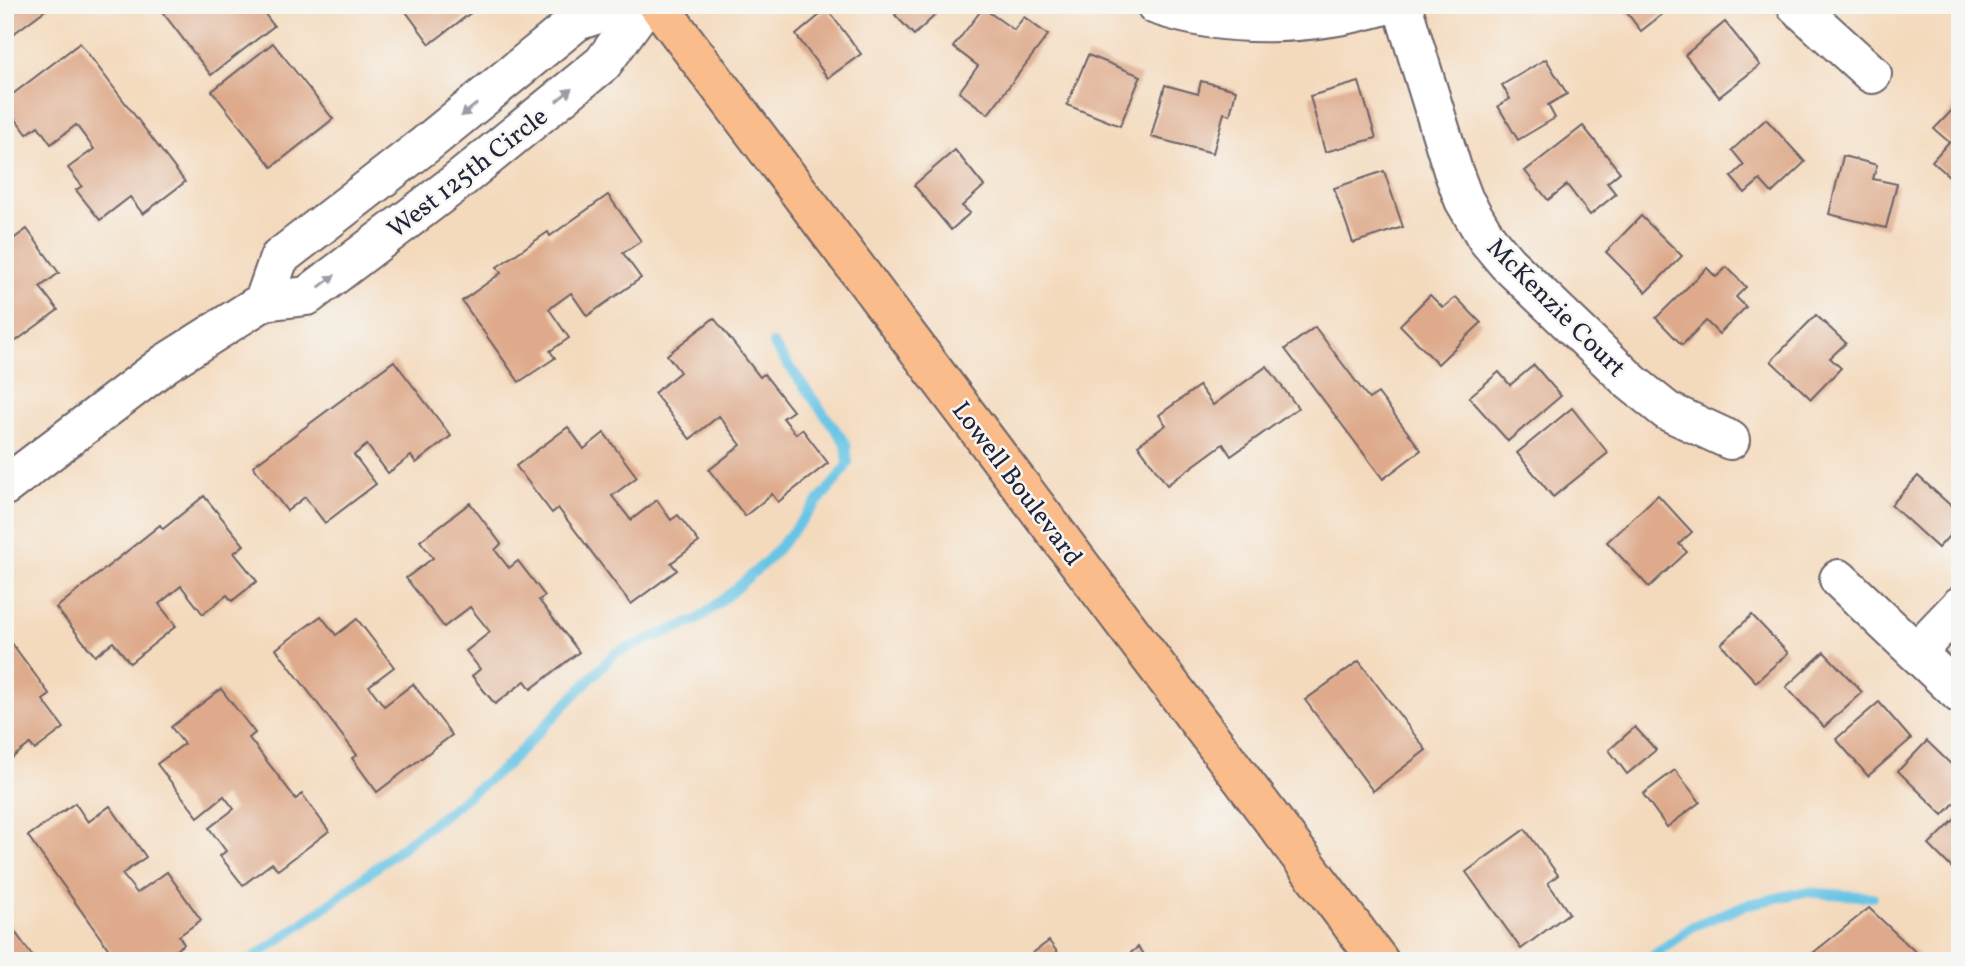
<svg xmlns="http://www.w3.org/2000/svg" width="1965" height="966" font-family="Vollkorn,serif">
	<rect width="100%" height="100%" fill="#f6f6f2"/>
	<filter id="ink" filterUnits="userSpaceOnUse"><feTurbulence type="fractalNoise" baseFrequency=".0143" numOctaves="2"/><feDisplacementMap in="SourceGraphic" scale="14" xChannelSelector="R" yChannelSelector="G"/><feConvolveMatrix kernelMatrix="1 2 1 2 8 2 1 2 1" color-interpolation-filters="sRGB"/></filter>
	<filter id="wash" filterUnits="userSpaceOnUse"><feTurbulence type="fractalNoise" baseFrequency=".00686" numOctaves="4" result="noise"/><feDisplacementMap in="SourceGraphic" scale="28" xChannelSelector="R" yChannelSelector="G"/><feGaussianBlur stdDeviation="1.57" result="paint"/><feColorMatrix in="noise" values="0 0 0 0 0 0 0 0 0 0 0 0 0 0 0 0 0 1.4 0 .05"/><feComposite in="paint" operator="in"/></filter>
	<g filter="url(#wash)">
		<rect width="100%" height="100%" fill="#f4dabd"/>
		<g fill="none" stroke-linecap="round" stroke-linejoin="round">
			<!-- stream -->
			<g stroke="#67c4e5" stroke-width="10">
				<path d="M 249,961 L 332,902 L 506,766 L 615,653 L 697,620 L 732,592 L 769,559 L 838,478 L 848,463 L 846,444 L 773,344"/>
				<path d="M 1646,961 L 1693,926 L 1745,905 L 1804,892 L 1873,897"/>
			</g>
		</g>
		<g id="blocks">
			<!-- building -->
			<g fill="#deaa8b">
				<path d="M 5,5 L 52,5 L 5,40 Z"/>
				<path d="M 157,5 L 258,5 L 274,26 L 211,75 Z"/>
				<path d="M 401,5 L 481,5 L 430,44 Z"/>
				<path d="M 905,5 L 946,5 L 914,35 L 895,15 Z"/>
				<path d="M 1621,5 L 1674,5 L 1641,31 Z"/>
				<path d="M 1960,5 L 1960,23 L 1953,8 Z"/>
				<path d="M 983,8 L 1014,30 L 1024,17 L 1048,35 L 988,114 L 959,92 L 978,66 L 953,47 Z"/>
				<path d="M 827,9 L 861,54 L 828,78 L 796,35 Z"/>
				<path d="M 1725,22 L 1760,65 L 1719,97 L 1685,55 Z"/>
				<path d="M 80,43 L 185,182 L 143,214 L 130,197 L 100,220 L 76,190 L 82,186 L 68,168 L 94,149 L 76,125 L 51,144 L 38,126 L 27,134 L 5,105 L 5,100 Z"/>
				<path d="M 273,43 L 333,119 L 272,167 L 212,91 Z"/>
				<path d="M 1088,55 L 1141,76 L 1120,126 L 1067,105 Z"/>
				<path d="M 1546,59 L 1567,94 L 1548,105 L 1555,118 L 1518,140 L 1498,106 L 1510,99 L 1502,85 Z"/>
				<path d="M 1201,81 L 1236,90 L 1230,115 L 1224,113 L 1213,153 L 1151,137 L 1165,85 L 1198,94 Z"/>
				<path d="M 1359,82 L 1376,138 L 1325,152 L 1310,96 Z"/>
				<path d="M 1960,102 L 1960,186 L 1932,161 L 1949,142 L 1934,129 Z"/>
				<path d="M 1766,119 L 1805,162 L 1772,193 L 1760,180 L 1745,193 L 1731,177 L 1744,165 L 1732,150 Z"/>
				<path d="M 1583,126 L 1620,172 L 1607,183 L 1616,194 L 1590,215 L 1567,185 L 1548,200 L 1525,171 Z"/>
				<path d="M 955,150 L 984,186 L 962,206 L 970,213 L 951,230 L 914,185 Z"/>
				<path d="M 1843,156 L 1877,165 L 1873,179 L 1897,184 L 1886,228 L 1829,214 Z"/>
				<path d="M 1384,171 L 1403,227 L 1353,243 L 1334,188 Z"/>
				<path d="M 608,195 L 641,241 L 623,253 L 641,278 L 587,316 L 571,293 L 549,309 L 569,338 L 550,351 L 555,358 L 519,382 L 462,301 L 501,273 L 497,267 L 548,232 L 550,236 Z"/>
				<path d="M 1641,216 L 1682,256 L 1646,292 L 1606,252 Z"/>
				<path d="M 27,229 L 59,273 L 40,287 L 58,310 L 5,349 L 5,245 Z"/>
				<path d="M 1727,267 L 1746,287 L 1736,297 L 1746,307 L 1719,334 L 1706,321 L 1682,345 L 1656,318 L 1707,268 L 1716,277 Z"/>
				<path d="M 1430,295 L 1443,308 L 1456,297 L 1481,323 L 1438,364 L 1400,325 Z"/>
				<path d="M 1816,315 L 1846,343 L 1830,358 L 1841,368 L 1811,399 L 1771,361 Z"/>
				<path d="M 714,318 L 760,377 L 764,374 L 793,411 L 783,418 L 796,434 L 802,429 L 828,463 L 778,502 L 772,494 L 745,516 L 709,470 L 741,445 L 719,416 L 690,439 L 654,393 L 680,372 L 667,355 Z"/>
				<path d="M 1315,327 L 1369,399 L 1378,393 L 1421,450 L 1383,479 L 1285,349 Z"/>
				<path d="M 394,361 L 451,436 L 416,463 L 411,456 L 388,473 L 367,445 L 354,455 L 376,484 L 325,523 L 305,497 L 287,511 L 253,466 Z"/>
				<path d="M 1534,365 L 1561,396 L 1508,441 L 1469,397 L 1499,372 L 1510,385 Z"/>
				<path d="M 1267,366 L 1298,408 L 1231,456 L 1223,444 L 1167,485 L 1138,445 L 1166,425 L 1159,415 L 1199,386 L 1213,405 Z"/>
				<path d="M 1572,408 L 1608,453 L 1553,497 L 1517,453 Z"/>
				<path d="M 568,427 L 584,449 L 604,433 L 637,477 L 612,496 L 631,520 L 657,500 L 671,520 L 678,515 L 699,542 L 671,563 L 677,570 L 631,604 L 558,508 L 552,513 L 516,466 Z"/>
				<path d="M 1918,476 L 1960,514 L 1960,524 L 1938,548 L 1891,505 Z"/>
				<path d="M 1658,495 L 1692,532 L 1679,544 L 1687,552 L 1649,587 L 1607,542 Z"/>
				<path d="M 204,496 L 244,545 L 234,553 L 257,581 L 232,601 L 227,595 L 203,614 L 181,586 L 159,604 L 176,626 L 130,663 L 113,642 L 95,656 L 56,608 L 160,525 L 163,529 Z"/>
				<path d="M 470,503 L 501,544 L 495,550 L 509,568 L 518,561 L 545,596 L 539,600 L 579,652 L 531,689 L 525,681 L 495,704 L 472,676 L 480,669 L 466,651 L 490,632 L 470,607 L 444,627 L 406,578 L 433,558 L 420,541 Z"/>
				<path d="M 1752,615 L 1788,653 L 1756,682 L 1721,644 Z"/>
				<path d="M 321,616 L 336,635 L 357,619 L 394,667 L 369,686 L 384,706 L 413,684 L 452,735 L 377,792 L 352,758 L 357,755 L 276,649 Z"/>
				<path d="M 11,642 L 50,695 L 43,700 L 64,728 L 35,750 L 30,744 L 8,761 L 5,758 L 5,646 Z"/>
				<path d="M 1824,652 L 1862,692 L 1824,727 L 1786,687 Z"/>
				<path d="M 1359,661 L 1426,750 L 1373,791 L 1305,700 Z"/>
				<path d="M 221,689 L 255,733 L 249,738 L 296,799 L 302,794 L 329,831 L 278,870 L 272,863 L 243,885 L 220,856 L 226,851 L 209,828 L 234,809 L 224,796 L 198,817 L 157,764 L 184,744 L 171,727 Z"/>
				<path d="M 1879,702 L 1911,739 L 1868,776 L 1836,739 Z"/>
				<path d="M 1635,727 L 1656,750 L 1627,774 L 1609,750 Z"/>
				<path d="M 1927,741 L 1960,773 L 1960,797 L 1943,815 L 1898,771 Z"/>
				<path d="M 1675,770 L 1700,802 L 1667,827 L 1643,794 Z"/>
				<path d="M 75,803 L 88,822 L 110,806 L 146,857 L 122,874 L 137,893 L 167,872 L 201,920 L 179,936 L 184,944 L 160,961 L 117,961 L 28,836 Z"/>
				<path d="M 1960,814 L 1960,876 L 1929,845 Z"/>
				<path d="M 1525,829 L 1558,875 L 1548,883 L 1569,913 L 1521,949 L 1466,872 Z"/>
				<path d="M 1869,908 L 1925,961 L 1803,961 Z"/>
				<path d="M 5,918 L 36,961 L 5,961 Z"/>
				<path d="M 1049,941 L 1064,961 L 1022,961 Z"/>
				<path d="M 1138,947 L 1148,961 L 1121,961 Z"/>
			</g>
		</g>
	</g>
	<g filter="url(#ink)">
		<use href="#blocks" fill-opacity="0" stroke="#6c6268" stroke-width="2"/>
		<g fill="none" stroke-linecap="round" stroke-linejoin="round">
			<!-- minor casing -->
			<g stroke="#6c6268" stroke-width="42">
				<g id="minor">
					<path d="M 1156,5 C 1227,30 1313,26 1385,5"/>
					<path d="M 1402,5 L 1453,171 L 1464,200 L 1487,239 L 1507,263 L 1631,382 L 1667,411 L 1730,440"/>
					<path d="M 1796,5 L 1872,74"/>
					<path d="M 264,301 L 279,258 L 425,145 L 577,21 L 625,5"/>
					<path d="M 5,486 L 166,363 L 264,301 L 307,296 L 457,182 L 603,63 L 645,5"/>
					<path d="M 1839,579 L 1960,694"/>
					<path d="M 1916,652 L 1960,606"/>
				</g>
			</g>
			<!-- major casing -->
			<g stroke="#6c6268" stroke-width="42">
				<path id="major" d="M 658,5 L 1379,961"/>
			</g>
			<!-- minor -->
			<use href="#minor" stroke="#fff" stroke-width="38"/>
			<!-- major -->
			<use href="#major" stroke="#f9bc8a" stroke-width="38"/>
		</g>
		<!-- one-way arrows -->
		<defs><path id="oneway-solid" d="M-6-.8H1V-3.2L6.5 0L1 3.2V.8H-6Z" transform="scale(1.75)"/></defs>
		<g fill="#9c9ca7">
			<use href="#oneway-solid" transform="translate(564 95) rotate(-39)"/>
			<use href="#oneway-solid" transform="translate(469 110) rotate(141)"/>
			<use href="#oneway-solid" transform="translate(327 281) rotate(-37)"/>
		</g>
	</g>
	<g text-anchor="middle" stroke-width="5" stroke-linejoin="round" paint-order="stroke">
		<!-- street labels -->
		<g font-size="26" fill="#22223b" stroke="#f6f6f2">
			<text transform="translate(467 172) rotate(-38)" y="9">West 125th Circle</text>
			<text transform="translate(1557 307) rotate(45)" y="9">McKenzie Court</text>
			<text transform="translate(1018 483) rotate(53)" y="9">Lowell Boulevard</text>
		</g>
	</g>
	<!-- margin -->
	<rect width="1965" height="966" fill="none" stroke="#f6f6f2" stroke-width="28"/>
</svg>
